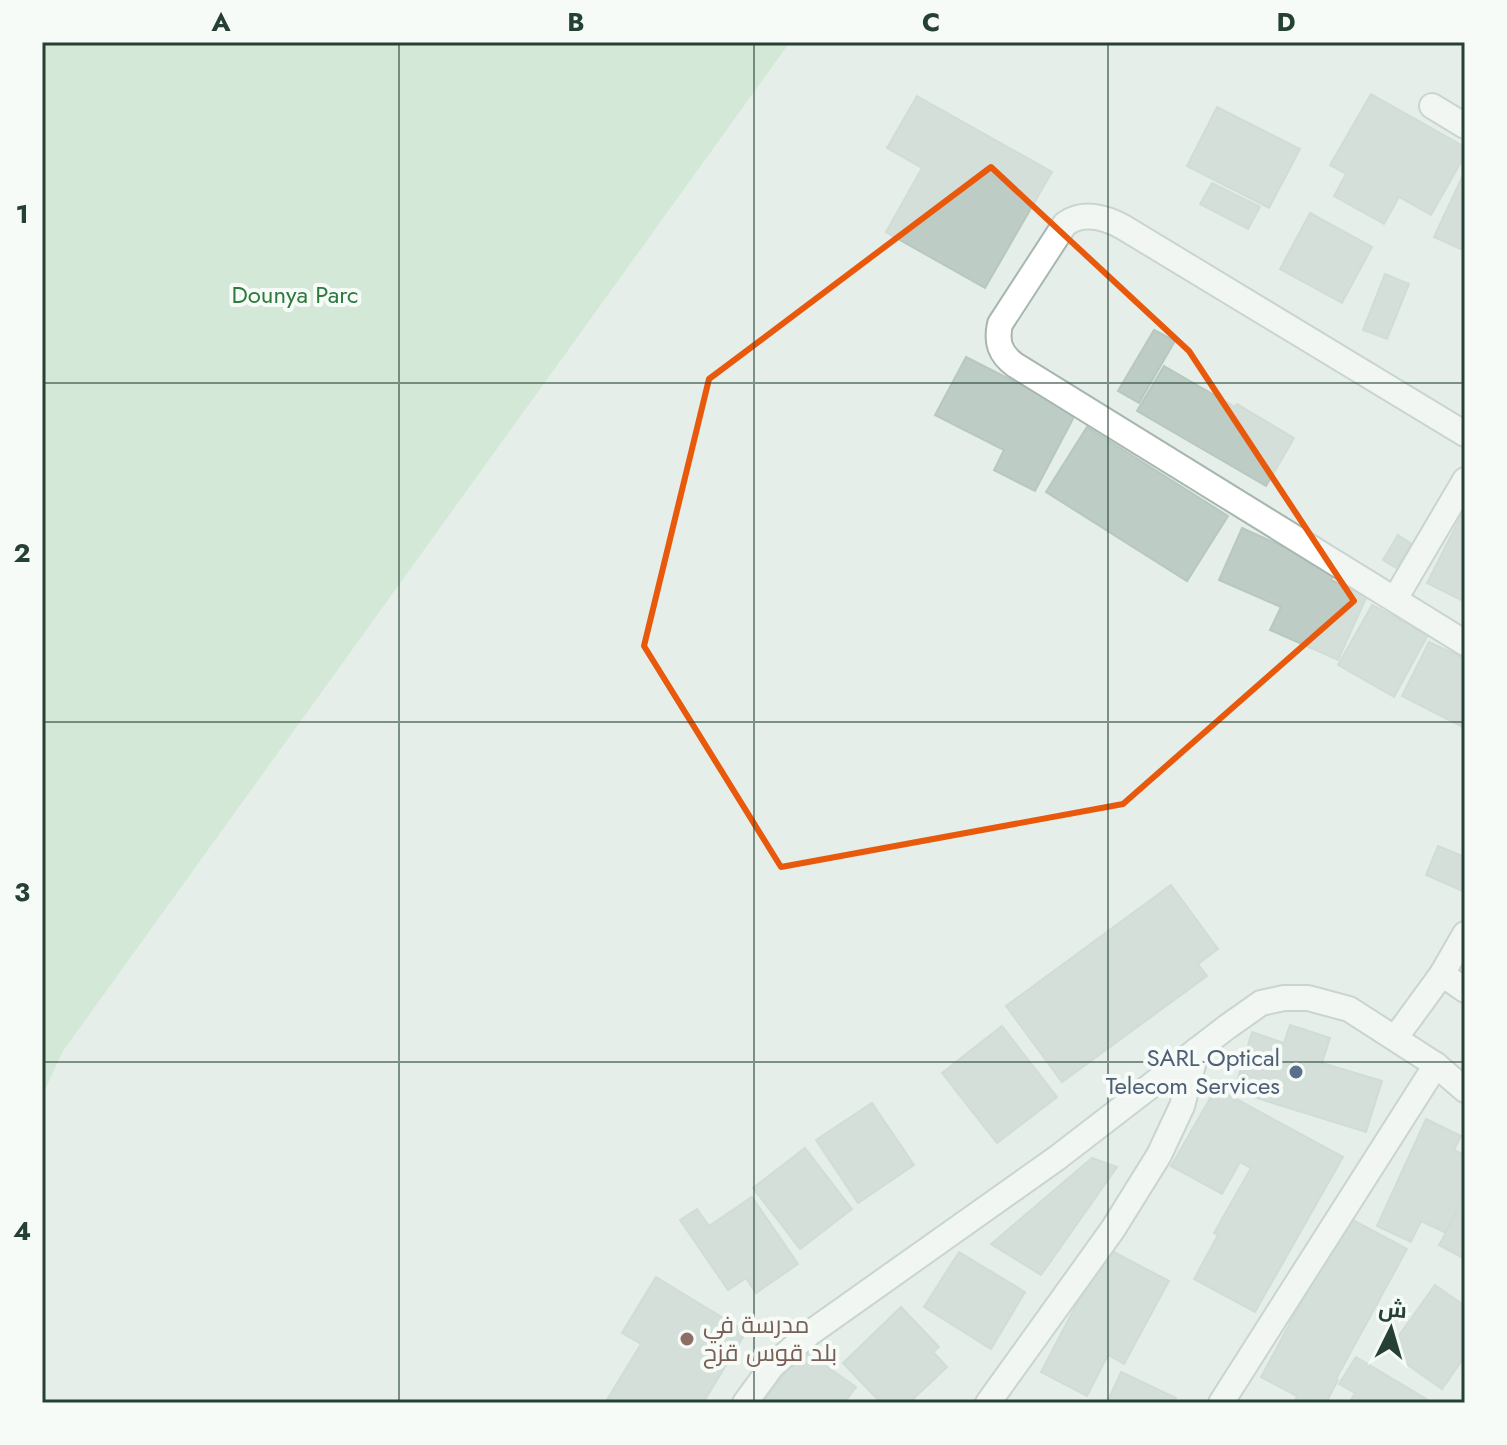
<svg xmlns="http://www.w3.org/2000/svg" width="1507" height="1445" font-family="Jost,Cairo,sans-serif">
	<rect width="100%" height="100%" fill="#e5eee9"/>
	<!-- green -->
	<path fill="#bedfc2" d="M 42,42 L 790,42 L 63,1051 L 42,1096 Z"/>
	<!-- building -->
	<g fill="#bdccc4" stroke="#b7c8bf" stroke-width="2">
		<path d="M 1371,94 L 1465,147 L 1465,155 L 1431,215 L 1399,197 L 1384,224 L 1334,196 L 1346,174 L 1330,165 Z"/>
		<path d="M 917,96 L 1052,172 L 985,288 L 886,232 L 922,168 L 887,148 Z"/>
		<path d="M 1217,107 L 1300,149 L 1269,208 L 1187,166 Z"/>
		<path d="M 1465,171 L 1465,251 L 1434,237 Z"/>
		<path d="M 1212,183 L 1260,207 L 1248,229 L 1200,204 Z"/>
		<path d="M 1310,213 L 1372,247 L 1342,303 L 1280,269 Z"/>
		<path d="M 1385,274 L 1409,284 L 1387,339 L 1363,330 Z"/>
		<path d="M 1154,330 L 1175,341 L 1139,403 L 1118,391 Z"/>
		<path d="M 966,357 L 1076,413 L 1035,491 L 994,470 L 1004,450 L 935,415 Z"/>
		<path d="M 1164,366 L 1235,407 L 1237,404 L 1294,438 L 1266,486 L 1137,411 Z"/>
		<path d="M 1087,427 L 1228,516 L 1187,581 L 1046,492 Z"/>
		<path d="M 1465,508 L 1465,602 L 1427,583 Z"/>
		<path d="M 1242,528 L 1335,570 L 1331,580 L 1367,596 L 1338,660 L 1270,630 L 1281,607 L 1219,580 Z"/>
		<path d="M 1398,535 L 1412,544 L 1396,568 L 1383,560 Z"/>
		<path d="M 1372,605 L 1428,635 L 1394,697 L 1338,665 Z"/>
		<path d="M 1429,642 L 1465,659 L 1465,728 L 1402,696 Z"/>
		<path d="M 1438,846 L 1465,857 L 1465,892 L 1426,875 Z"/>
		<path d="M 1171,885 L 1218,949 L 1198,964 L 1207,976 L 1062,1082 L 1006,1006 Z"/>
		<path d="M 1290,1025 L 1330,1038 L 1322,1063 L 1382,1081 L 1366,1132 L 1234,1091 L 1252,1032 L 1284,1043 Z"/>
		<path d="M 1002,1026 L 1057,1097 L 997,1143 L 942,1073 Z"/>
		<path d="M 1216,1088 L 1343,1157 L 1255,1312 L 1194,1279 L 1218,1235 L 1214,1233 L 1251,1168 L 1240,1162 L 1222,1194 L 1171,1166 Z"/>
		<path d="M 872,1103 L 914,1165 L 858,1203 L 816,1140 Z"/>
		<path d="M 1426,1119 L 1461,1136 L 1454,1150 L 1465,1155 L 1465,1191 L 1446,1233 L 1421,1221 L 1411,1242 L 1377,1226 Z"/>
		<path d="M 805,1148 L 852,1209 L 800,1249 L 753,1188 Z"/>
		<path d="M 1092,1158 L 1117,1167 L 1041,1275 L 991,1244 Z"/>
		<path d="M 752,1197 L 798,1264 L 756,1293 L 746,1278 L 728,1290 L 680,1220 L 697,1209 L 709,1226 Z"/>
		<path d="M 1465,1198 L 1465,1259 L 1439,1245 Z"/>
		<path d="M 1347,1217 L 1407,1249 L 1336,1379 L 1338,1380 L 1326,1403 L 1294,1403 L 1297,1396 L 1261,1377 Z"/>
		<path d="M 1106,1248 L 1169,1281 L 1124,1364 L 1108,1355 L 1087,1396 L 1041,1372 Z"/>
		<path d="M 959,1252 L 1025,1292 L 991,1349 L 924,1307 Z"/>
		<path d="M 656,1277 L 746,1332 L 703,1403 L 605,1403 L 641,1344 L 622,1333 Z"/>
		<path d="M 1435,1285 L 1465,1306 L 1465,1356 L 1442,1389 L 1388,1351 Z"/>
		<path d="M 901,1307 L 939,1347 L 933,1352 L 947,1367 L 909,1403 L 881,1403 L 843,1363 Z"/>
		<path d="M 802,1349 L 856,1387 L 844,1403 L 763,1403 Z"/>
		<path d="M 1356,1357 L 1433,1403 L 1349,1403 L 1355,1393 L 1339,1384 Z"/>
		<path d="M 1121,1372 L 1176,1398 L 1174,1403 L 1107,1403 Z"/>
	</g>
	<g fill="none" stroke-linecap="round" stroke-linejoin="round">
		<!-- minor casing -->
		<g stroke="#a7b7af" stroke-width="28">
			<g id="minor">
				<path d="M 1432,106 L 1465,126"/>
				<path d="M 1465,434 L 1123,227 C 1105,217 1083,211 1065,224 L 1000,324 C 996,342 1000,354 1015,365 L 1465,643"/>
				<path d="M 1395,599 L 1465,480"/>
				<path d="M 1442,974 L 1465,990"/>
				<path d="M 1396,1037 L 1442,974 L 1465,934"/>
				<path d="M 745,1403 L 772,1366 L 810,1333 L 1057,1158 L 1227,1027 L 1261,1003 L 1284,998 L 1308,998 L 1349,1009 L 1436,1065 L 1465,1090"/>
				<path d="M 988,1403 L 1113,1229 L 1159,1155 L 1182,1106 L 1197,1050"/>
				<path d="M 1221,1403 L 1436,1065"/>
			</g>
		</g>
		<!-- minor -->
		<use href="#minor" stroke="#fff" stroke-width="24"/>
	</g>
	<!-- marked area -->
	<path d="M0 0H1507V1445H0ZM 991,167 L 1189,351 L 1354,601 L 1123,804 L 781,867 L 644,646 L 709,379 Z" fill="#e5eee9" fill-opacity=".55" fill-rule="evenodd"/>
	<path fill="none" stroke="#e8590c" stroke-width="6" stroke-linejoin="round" d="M 991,167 L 1189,351 L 1354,601 L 1123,804 L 781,867 L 644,646 L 709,379 Z"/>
	<!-- grid -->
	<path fill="none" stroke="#244134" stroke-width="2" stroke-opacity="0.55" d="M 399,42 L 399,1403M 754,42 L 754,1403M 1108,42 L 1108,1403M 42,383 L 1465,383M 42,722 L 1465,722M 42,1062 L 1465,1062"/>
	<!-- markers -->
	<circle fill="#5c6f8a" stroke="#f6fbf8" stroke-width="3" cx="1296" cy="1072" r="8"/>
	<circle fill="#8d6e63" stroke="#f6fbf8" stroke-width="3" cx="687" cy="1339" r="8"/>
	<g text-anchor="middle" stroke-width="8" stroke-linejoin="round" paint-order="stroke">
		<!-- park labels -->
		<g font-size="24" fill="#2d793e" stroke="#f6fbf8">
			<text x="295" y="303">Dounya Parc</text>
		</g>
		<!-- service labels -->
		<g font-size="24" fill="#4e5e75" stroke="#f6fbf8" text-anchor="end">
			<text x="1280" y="1066">SARL Optical<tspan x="1280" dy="28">Telecom Services</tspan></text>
		</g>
		<!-- education labels -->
		<g font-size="24" fill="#785e54" stroke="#f6fbf8" text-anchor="start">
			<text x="703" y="1333">مدرسة في<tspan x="703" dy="28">بلد قوس قزح</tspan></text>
		</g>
	</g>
	<!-- border -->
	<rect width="1507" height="1445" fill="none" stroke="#f6fbf8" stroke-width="88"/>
	<!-- north arrow -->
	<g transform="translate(1391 1329) rotate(5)" stroke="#f6fbf8" stroke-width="6" paint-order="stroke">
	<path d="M0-6L14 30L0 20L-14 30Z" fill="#244134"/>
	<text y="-12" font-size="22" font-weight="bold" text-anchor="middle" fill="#244134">ش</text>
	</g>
	<rect x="44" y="44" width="1419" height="1357" fill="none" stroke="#244134" stroke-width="3"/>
	<g font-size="26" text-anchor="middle" font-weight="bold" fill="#244134">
		<text x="221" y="31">A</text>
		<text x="576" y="31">B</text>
		<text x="931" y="31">C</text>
		<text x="1286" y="31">D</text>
		<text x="22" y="223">1</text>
		<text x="22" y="562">2</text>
		<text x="22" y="901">3</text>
		<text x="22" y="1240">4</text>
	</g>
</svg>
